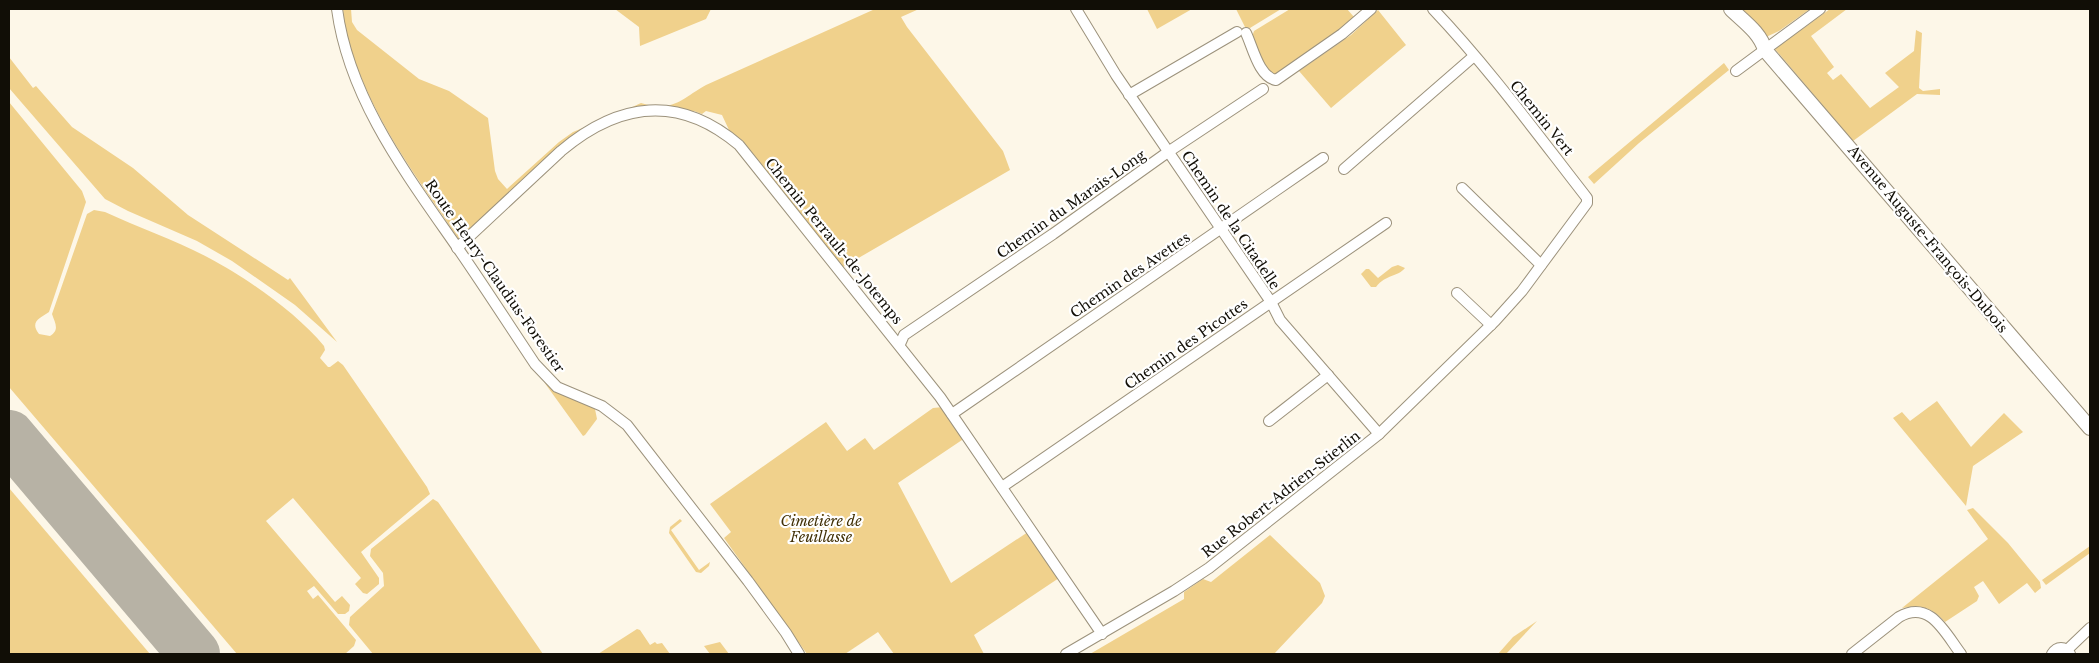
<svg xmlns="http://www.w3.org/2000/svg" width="2099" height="663" font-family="'Libre Baskerville',serif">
	<rect width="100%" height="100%" fill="#fdf7e8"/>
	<!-- green -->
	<g fill="#f0d18c">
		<path d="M 343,9 L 351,9 L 352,22 L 357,30 L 419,79 L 449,91 L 488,118 L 495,171 L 498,179 L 507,189 L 559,142 L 573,132 L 607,118 L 460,241 C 421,183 380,130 356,64 C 350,46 344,28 343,9 Z"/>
		<path d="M 615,9 L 711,9 L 706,19 L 640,46 L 639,27 Z"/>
		<path d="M 875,9 L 919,9 L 901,17 L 907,27 L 1003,151 L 1010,170 L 843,267 L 743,141 L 729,130 L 722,115 L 706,111 L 702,114 L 694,111 L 628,109 L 641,103 C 673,113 681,99 706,85 Z"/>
		<path d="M 1147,9 L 1192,9 L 1157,29 Z"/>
		<path d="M 1236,9 L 1281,9 L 1250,28 L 1245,27 Z"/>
		<path d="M 1290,9 L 1347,9 L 1354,17 L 1338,32 L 1278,75 L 1271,76 L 1251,40 L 1254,31 Z"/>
		<path d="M 1742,9 L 1810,9 L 1779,31 L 1766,37 Z"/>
		<path d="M 1830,9 L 1847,9 L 1811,36 L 1834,67 L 1827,73 L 1833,80 L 1841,74 L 1870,108 L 1899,87 L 1885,73 L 1914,51 L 1916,30 L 1922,33 L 1919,88 L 1923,91 L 1940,89 L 1940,95 L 1917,94 L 1853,141 L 1775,49 Z"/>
		<path d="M 1378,10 L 1406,45 L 1331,108 L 1299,71 L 1351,35 Z"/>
		<path d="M 9,57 L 33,88 L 36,86 L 72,127 L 133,168 L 188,215 L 282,276 L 288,280 L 290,278 L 337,342 L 295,305 L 232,261 L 197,241 L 128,211 L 105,199 L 9,88 Z"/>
		<path d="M 1724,63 L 1729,70 L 1639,143 L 1594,184 L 1588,177 Z"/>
		<path d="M 9,102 L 82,191 L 86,202 L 49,312 C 41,318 29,321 39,334 L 50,336 C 60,330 55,323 52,314 L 87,214 L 94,210 L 105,212 C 139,228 176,240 209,258 C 247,278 297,313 324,346 L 325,350 L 320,358 L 328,367 L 330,367 L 338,361 L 343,365 L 427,487 L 430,494 L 361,552 L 379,578 L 379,584 L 367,594 L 363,593 L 355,584 L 361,578 L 293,498 L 266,521 L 335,602 L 342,596 L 350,605 L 349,611 L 345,614 L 338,614 L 314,586 L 307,591 L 313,599 L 318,595 L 356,640 L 354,646 L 345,654 L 237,654 L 9,387 Z"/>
		<path d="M 1398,265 L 1405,268 C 1398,277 1386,274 1376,287 L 1371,287 L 1361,274 L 1366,269 L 1369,269 L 1378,278 L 1392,267 Z"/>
		<path d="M 544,382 L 559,393 L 595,409 L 597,419 L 585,435 L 583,436 Z"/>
		<path d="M 1937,401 L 1971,447 L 2004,413 L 2023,432 L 1973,466 L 1966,506 L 1893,418 L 1902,412 L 1910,421 Z"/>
		<path d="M 943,407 L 965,438 L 898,483 L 951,583 L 1028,532 L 1059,578 L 974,635 L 984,654 L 894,654 L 878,632 L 845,654 L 807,654 L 724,538 L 731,532 L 710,504 L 826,422 L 847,451 L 865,438 L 874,450 L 933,408 Z"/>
		<path d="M 9,488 L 150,654 L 9,654 Z"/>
		<path d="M 433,499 L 438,502 L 543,654 L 373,654 L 349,625 L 350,617 L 384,586 L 383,573 L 370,556 L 371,549 Z"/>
		<path d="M 1973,508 L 2008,543 L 2040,582 L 2041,588 L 2035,593 L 2027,583 L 1999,604 L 1983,581 L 1974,587 L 1979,596 L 1977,601 L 1945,622 C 1932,607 1921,604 1902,608 L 1988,539 L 1967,510 Z"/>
		<path d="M 680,519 L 682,521 L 671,530 L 699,570 L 710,562 L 709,566 L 701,573 L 696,572 L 669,533 L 670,527 Z"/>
		<path d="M 1270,535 L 1320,583 L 1325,596 L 1322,603 L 1274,654 L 1090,654 L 1184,599 L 1184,592 L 1203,579 L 1211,582 Z"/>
		<path d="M 2090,546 L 2090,553 L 2046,585 L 2042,580 Z"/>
		<path d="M 1537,621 L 1506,654 L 1498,654 L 1513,637 Z"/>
		<path d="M 637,629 L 640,630 L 650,645 L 655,642 L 657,644 L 662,643 L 670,654 L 598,654 Z"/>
		<path d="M 720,642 L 729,654 L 710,654 L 704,646 Z"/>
	</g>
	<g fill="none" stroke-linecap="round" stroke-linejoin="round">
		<!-- runway -->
		<path stroke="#b7b2a5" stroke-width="52" d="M 9,436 L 194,654"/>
		<!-- street casing -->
		<g stroke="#9c927c" stroke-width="12">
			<g id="street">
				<path d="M 337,9 C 349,99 407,175 457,247 C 484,286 509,325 535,364 L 557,387 L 602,406 L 627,425 L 748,581 L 786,633 L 799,654"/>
				<path d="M 1076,9 L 1116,75 L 1271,302 L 1280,320 L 1379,434"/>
				<path d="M 1246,33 C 1253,48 1259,77 1276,80 L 1342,34 L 1371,9"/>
				<path d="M 1736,71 L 1820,9"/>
				<path d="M 1129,95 L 1237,32"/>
				<path d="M 1344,169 L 1474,56"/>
				<path d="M 1462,188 L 1541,265"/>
				<path d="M 457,248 L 561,151 C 619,102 679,94 739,145 L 940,397 L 1102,634"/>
				<path d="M 1457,293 L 1491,325"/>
				<path d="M 900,344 L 904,335 L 1053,234 L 1168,152 L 1263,89"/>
				<path d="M 952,414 L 1323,158"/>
				<path d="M 1269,421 L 1328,375"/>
				<path d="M 1002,487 L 1386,223"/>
				<path d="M 2067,650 L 2090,628"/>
				<path d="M 1066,654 L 1174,591 L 1209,568 L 1379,434 L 1495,321 L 1522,291 L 1587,203 L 1587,198 C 1537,134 1489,68 1433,9"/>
				<path d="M 1852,654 L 1899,617 C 1930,599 1945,633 1961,654"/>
				<path d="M 2052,654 C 2057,646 2065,646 2070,654"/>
			</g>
		</g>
		<!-- secondary casing -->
		<g stroke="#9c927c" stroke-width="16">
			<path id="secondary" d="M 1731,9 C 1743,21 1760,32 1765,50 L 2090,428"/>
		</g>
		<!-- street -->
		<use href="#street" stroke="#fff" stroke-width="10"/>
		<!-- secondary -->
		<use href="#secondary" stroke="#fff" stroke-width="14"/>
	</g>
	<g text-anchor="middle" stroke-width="4.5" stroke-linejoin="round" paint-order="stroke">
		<!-- street labels -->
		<g font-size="14" fill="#110e06" stroke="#fff">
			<text transform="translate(1542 118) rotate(51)" y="5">Chemin Vert</text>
			<text transform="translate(1071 204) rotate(-35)" y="5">Chemin du Marais-Long</text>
			<text transform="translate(1231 220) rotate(56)" y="5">Chemin de la Citadelle</text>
			<text transform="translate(1928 239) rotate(50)" y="5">Avenue Auguste-François-Dubois</text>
			<text transform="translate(834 241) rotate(51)" y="5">Chemin Perrault-de-Jotemps</text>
			<text transform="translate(1130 275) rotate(-34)" y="5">Chemin des Avettes</text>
			<text transform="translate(495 276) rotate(55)" y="5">Route Henry-Claudius-Forestier</text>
			<text transform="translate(1186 344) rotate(-35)" y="5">Chemin des Picottes</text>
			<text transform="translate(1281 494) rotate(-38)" y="5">Rue Robert-Adrien-Stierlin</text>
		</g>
		<!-- park labels -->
		<g font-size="14" font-style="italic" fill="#413006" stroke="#fff">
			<text x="821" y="526">Cimetière de<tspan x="821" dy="16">Feuillasse</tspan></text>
		</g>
	</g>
	<!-- border -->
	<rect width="2099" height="663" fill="none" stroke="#110e06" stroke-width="20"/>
</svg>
